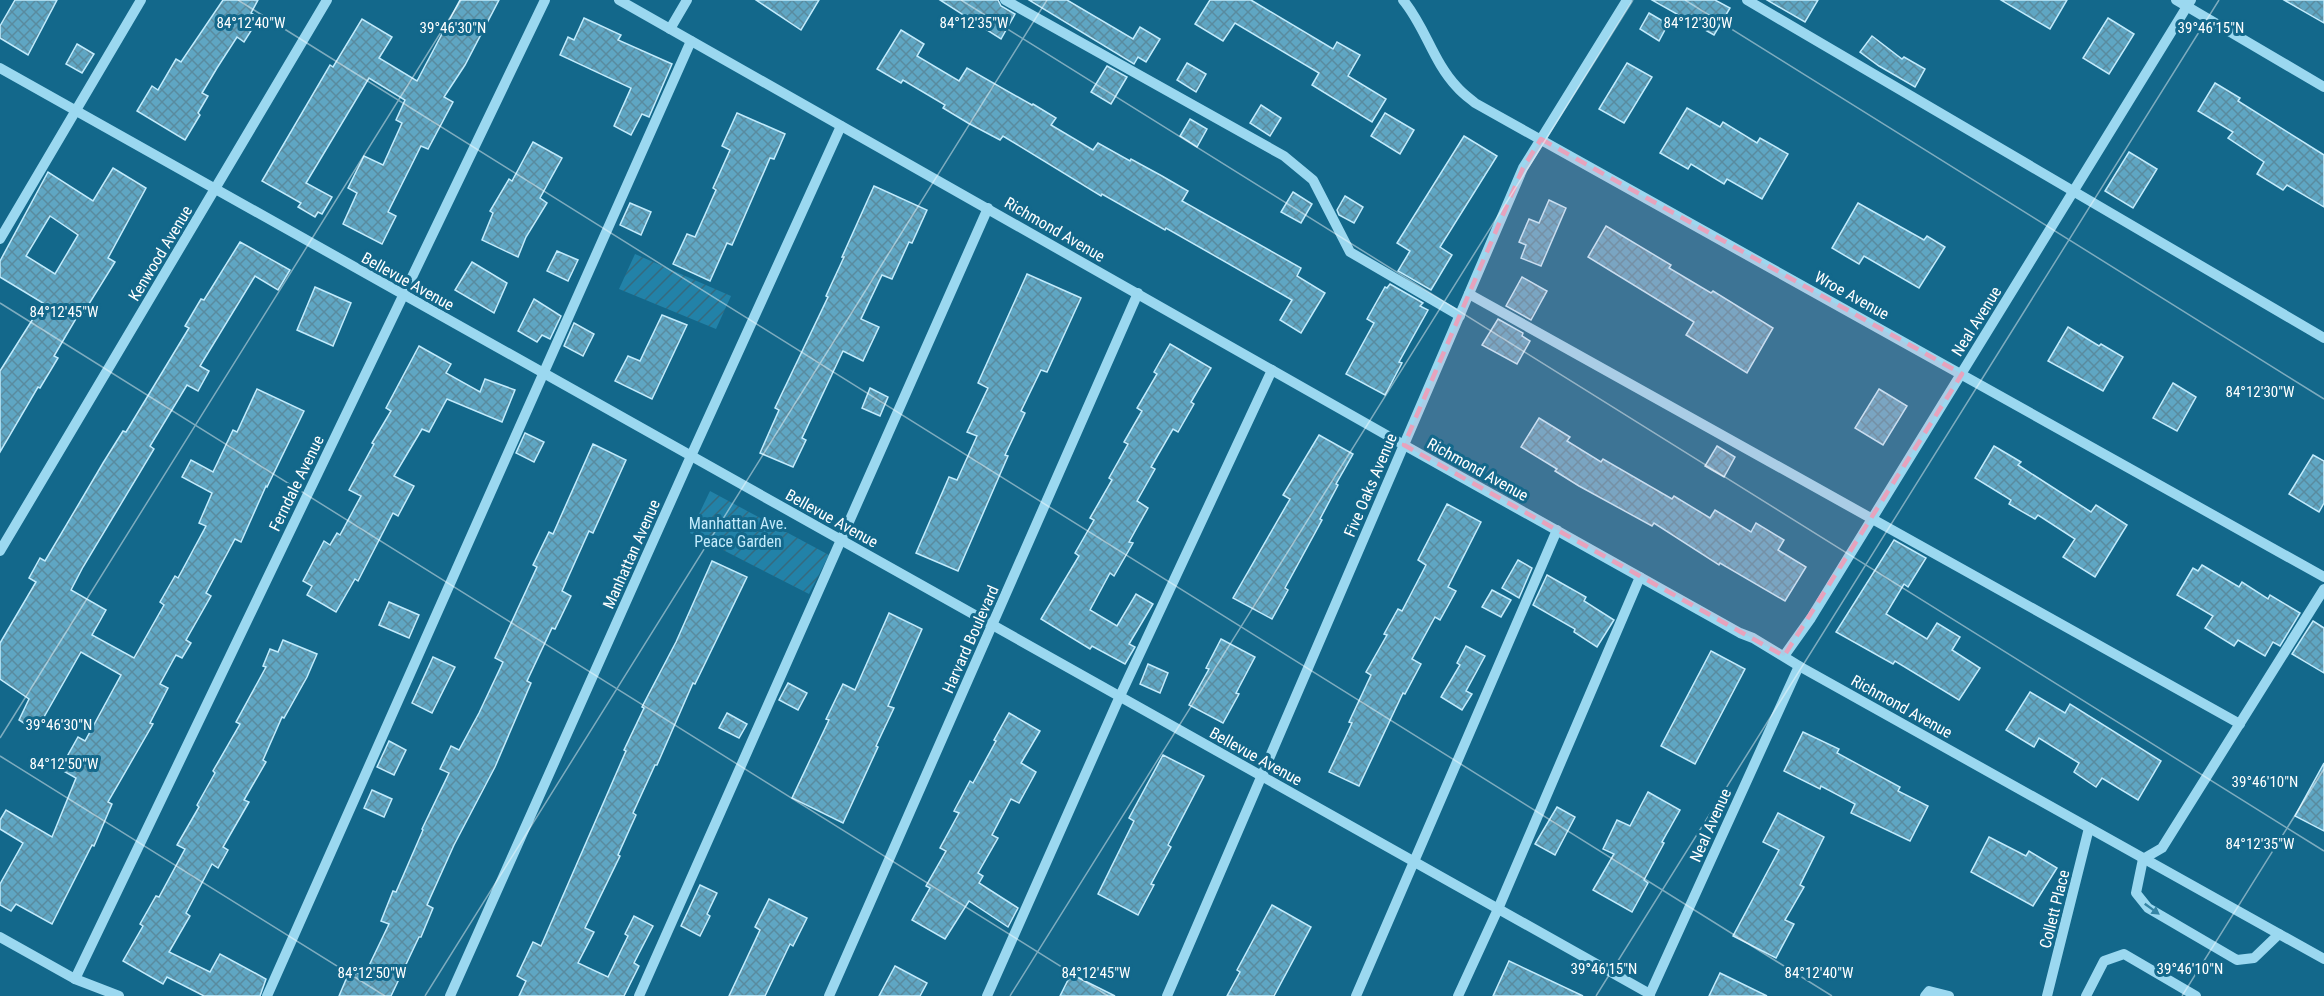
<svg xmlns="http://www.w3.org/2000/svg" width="2324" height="996" font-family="'Roboto Condensed',sans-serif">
	<defs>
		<pattern id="garden-furrows" width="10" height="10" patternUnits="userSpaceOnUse" patternTransform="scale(1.5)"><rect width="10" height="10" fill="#2282a8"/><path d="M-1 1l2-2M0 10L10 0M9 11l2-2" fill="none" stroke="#356a7f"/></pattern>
		<pattern id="building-cross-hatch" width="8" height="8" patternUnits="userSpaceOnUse" patternTransform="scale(1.5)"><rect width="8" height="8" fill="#5fa6c3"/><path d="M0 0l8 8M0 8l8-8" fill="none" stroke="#598b9f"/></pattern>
	</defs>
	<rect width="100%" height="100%" fill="#13688b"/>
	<!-- garden -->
	<g fill="url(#garden-furrows)">
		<path d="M 635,254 L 731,296 L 716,329 L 619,289 Z"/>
		<path d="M 710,491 L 829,555 L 809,594 L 690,533 Z"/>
	</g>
	<!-- building -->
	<g fill="url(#building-cross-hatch)" stroke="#c2ebfc" stroke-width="1.5" fill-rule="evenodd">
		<path d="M 15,0 L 57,0 L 28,55 L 0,38 L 0,26 Z"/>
		<path d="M 223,0 L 258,0 L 251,13 L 259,18 L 244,42 L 237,37 L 217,68 L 202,93 L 208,96 L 198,113 L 200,115 L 185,140 L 137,111 L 152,86 L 158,90 L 176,59 L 181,62 Z"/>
		<path d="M 460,0 L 499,0 L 465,65 L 444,97 L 453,102 L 428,149 L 421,146 L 388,212 L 396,216 L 382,244 L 343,224 L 357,193 L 348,188 L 364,156 L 383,165 L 402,123 L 396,120 L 405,100 L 369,78 L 306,183 L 332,197 L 322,214 L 318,212 L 315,217 L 298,207 L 301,203 L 262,181 L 330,65 L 333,67 L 362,19 L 392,37 L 379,58 L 417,81 Z"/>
		<path d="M 756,0 L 819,0 L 801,30 Z"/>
		<path d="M 940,0 L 998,0 L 1001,6 L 1015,14 L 1001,39 Z"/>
		<path d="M 1029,0 L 1067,0 L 1133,39 L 1140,27 L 1160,39 L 1146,62 L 1138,57 L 1134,64 Z"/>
		<path d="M 1210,0 L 1251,0 L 1333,49 L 1337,42 L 1360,55 L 1348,76 L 1386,99 L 1372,122 L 1312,85 L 1319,73 L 1235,23 L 1223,41 L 1195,24 Z"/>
		<path d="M 1652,0 L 1715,0 L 1730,8 L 1714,35 Z"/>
		<path d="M 1767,0 L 1818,0 L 1805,22 Z"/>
		<path d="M 2001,0 L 2067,0 L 2050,29 Z"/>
		<path d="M 2284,0 L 2324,0 L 2324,23 Z"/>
		<path d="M 1649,13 L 1668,24 L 1659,41 L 1640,29 Z"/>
		<path d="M 584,18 L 621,35 L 618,40 L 672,64 L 649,117 L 642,114 L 631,135 L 614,126 L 631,88 L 560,55 L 568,37 L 574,40 Z"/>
		<path d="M 2108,18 L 2134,34 L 2109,74 L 2083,58 Z"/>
		<path d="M 901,30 L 924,44 L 917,56 L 959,81 L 967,68 L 1032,105 L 1033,104 L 1056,118 L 1051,125 L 1093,150 L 1098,143 L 1130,161 L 1131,159 L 1162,176 L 1188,191 L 1182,201 L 1301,268 L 1297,276 L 1325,293 L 1301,333 L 1280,320 L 1292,300 L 1166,228 L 1165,230 L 1102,194 L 1101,196 L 1003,136 L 1000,140 L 968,123 L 943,108 L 945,105 L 903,80 L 901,83 L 877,69 Z"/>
		<path d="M 1872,36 L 1902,59 L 1904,57 L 1925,69 L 1915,87 L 1879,66 L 1860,52 Z"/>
		<path d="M 77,44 L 94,54 L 82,73 L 66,64 Z"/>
		<path d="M 1187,63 L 1206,74 L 1196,92 L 1177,80 Z"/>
		<path d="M 1627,63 L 1652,77 L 1624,123 L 1599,109 Z"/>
		<path d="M 1107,66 L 1127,77 L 1111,104 L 1091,92 Z"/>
		<path d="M 2215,83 L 2240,98 L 2238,101 L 2324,155 L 2324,207 L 2287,185 L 2283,190 L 2257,174 L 2264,162 L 2228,138 L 2233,132 L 2198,111 Z"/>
		<path d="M 1261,105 L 1281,118 L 1270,136 L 1250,123 Z"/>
		<path d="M 1687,108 L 1720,127 L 1723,122 L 1757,143 L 1760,138 L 1788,154 L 1762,199 L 1727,179 L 1724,184 L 1691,164 L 1688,169 L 1660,153 Z"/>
		<path d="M 737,113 L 785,134 L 774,159 L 770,158 L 732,245 L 727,243 L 710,281 L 673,264 L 687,234 L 695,237 L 716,190 L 713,188 L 730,150 L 722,146 Z"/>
		<path d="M 1385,113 L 1414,130 L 1400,154 L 1371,136 Z"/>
		<path d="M 1190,119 L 1207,129 L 1197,147 L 1180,136 Z"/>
		<path d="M 1464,136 L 1497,156 L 1440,247 L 1452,255 L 1431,290 L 1398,271 L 1410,251 L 1397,243 Z"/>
		<path d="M 533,142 L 562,158 L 540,198 L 547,203 L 526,237 L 518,257 L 482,240 L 493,213 L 490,211 L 509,179 L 512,181 Z"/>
		<path d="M 2129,152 L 2157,169 L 2133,208 L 2105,191 Z"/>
		<path d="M 113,168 L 146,188 L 108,258 L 115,262 L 84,312 L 81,310 L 54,356 L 58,358 L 40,388 L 38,387 L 0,452 L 0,371 L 43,303 L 0,277 L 0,261 L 48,172 L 93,201 ZM 50,216 L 78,235 L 55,274 L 26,256 Z"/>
		<path d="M 874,186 L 927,210 L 912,243 L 909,242 L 892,279 L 882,275 L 861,319 L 879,327 L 863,361 L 843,351 L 802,438 L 806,440 L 793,467 L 760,453 L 779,410 L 775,408 L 828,297 L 826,296 L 844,257 L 842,257 Z"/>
		<path d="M 1293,192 L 1312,204 L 1301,223 L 1281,212 Z"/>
		<path d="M 1345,196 L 1363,207 L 1354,223 L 1339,215 L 1337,210 Z"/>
		<path d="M 1549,200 L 1566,208 L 1541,266 L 1521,258 L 1526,245 L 1519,242 L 1529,219 L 1539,223 Z"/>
		<path d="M 630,203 L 651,212 L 641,235 L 620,225 Z"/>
		<path d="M 1858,203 L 1924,240 L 1927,236 L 1945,247 L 1919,288 L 1864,256 L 1859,264 L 1832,248 Z"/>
		<path d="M 1606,226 L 1671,265 L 1669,268 L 1711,293 L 1713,291 L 1773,328 L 1747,373 L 1686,335 L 1694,322 L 1588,257 Z"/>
		<path d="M 240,242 L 290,270 L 278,290 L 255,276 L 200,366 L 209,371 L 198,391 L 187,385 L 150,446 L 154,449 L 83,567 L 71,590 L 106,610 L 92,635 L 134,658 L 164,605 L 160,602 L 175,576 L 178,578 L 206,526 L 199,523 L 212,493 L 182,477 L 191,460 L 213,472 L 233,430 L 237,432 L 257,389 L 304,411 L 267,487 L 266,486 L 241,542 L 235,539 L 206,593 L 211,596 L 186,640 L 191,643 L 182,658 L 176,655 L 160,684 L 168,688 L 150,723 L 153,724 L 108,802 L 112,804 L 94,846 L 92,845 L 52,924 L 16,904 L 11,911 L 0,905 L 0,884 L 23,843 L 0,829 L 0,820 L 6,810 L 52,837 L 76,778 L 60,769 L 78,737 L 85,741 L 121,675 L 81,652 L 36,731 L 19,720 L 29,699 L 0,679 L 0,643 L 36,582 L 29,578 L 40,558 L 45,561 L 103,463 L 123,431 L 126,432 L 189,328 L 185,326 L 201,299 L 204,300 Z"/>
		<path d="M 557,251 L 578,260 L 568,281 L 547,271 Z"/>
		<path d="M 472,262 L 507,283 L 494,313 L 455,290 Z"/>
		<path d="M 1027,274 L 1081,298 L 1047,372 L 1041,370 L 1021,411 L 1025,413 L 1005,455 L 1008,456 L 958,571 L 916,553 L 949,477 L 957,480 L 977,436 L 967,432 L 988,388 L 978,383 Z"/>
		<path d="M 1522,277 L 1547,291 L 1531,320 L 1506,306 Z"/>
		<path d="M 1390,284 L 1423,303 L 1420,306 L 1428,310 L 1399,362 L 1402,363 L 1385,395 L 1346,374 L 1374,323 L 1367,319 L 1385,287 L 1387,288 Z"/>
		<path d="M 315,287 L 351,303 L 333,346 L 297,330 Z"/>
		<path d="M 534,299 L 561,316 L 550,339 L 542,335 L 537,342 L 518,331 Z"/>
		<path d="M 662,315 L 687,325 L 652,399 L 615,381 L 628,356 L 640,361 Z"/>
		<path d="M 1498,319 L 1523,333 L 1522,336 L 1530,341 L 1517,364 L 1482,345 Z"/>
		<path d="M 574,323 L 594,334 L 583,356 L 564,346 Z"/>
		<path d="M 2068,327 L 2099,346 L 2101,344 L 2123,357 L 2103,391 L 2048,361 Z"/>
		<path d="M 1170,344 L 1211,368 L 1191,402 L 1194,404 L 1178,432 L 1173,429 L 1151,467 L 1155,469 L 1137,501 L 1148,508 L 1129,542 L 1133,543 L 1114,576 L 1110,573 L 1090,610 L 1117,626 L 1136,594 L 1153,604 L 1129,644 L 1135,647 L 1125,664 L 1092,646 L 1090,649 L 1041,619 L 1079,556 L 1075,553 L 1094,520 L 1090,518 L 1112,480 L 1109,478 L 1128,444 L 1124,442 L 1142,411 L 1137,408 L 1157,374 L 1154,372 Z"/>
		<path d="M 419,346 L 451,364 L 446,373 L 480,392 L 485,379 L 515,390 L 502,422 L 447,399 L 429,432 L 422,429 L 394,476 L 414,486 L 398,516 L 393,513 L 358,581 L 355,579 L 336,612 L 307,595 L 312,586 L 303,581 L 324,541 L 330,545 L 337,533 L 340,535 L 361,496 L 349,490 L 374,444 L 372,443 L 391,411 L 386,408 Z"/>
		<path d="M 2173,383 L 2196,397 L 2177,431 L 2153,418 Z"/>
		<path d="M 870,388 L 888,397 L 880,416 L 862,408 Z"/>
		<path d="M 1879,389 L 1907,406 L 1883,445 L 1855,428 Z"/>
		<path d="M 1539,418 L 1570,437 L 1567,441 L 1601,462 L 1603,459 L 1672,499 L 1674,496 L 1710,518 L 1715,510 L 1751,532 L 1756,523 L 1784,540 L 1778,550 L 1806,567 L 1785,601 L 1720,563 L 1719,565 L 1654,523 L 1652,526 L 1579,486 L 1555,471 L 1557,469 L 1521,447 Z"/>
		<path d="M 525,433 L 544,442 L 534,462 L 516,453 Z"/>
		<path d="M 1319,435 L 1353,454 L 1336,484 L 1338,485 L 1320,519 L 1322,520 L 1285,588 L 1288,590 L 1272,619 L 1233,598 L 1290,499 L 1283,495 Z"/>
		<path d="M 593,444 L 626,460 L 593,533 L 589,531 L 562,591 L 571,596 L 555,629 L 552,628 L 527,681 L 531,683 L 495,767 L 454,845 L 427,905 L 433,908 L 421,937 L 419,937 L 391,996 L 339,996 L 350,970 L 364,976 L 389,924 L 381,921 L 393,891 L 396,892 L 423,830 L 422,829 L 449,773 L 440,769 L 451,746 L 459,750 L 479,713 L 503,662 L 495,658 L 537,567 L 533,565 L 549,532 L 553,534 Z"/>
		<path d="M 1717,446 L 1735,457 L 1724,477 L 1705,466 Z"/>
		<path d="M 1994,446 L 2021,462 L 2018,465 L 2091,512 L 2096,505 L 2127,525 L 2095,577 L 2063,557 L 2075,539 L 2038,515 L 2035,519 L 2009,504 L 2011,500 L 1975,478 Z"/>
		<path d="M 2313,455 L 2324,461 L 2324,503 L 2319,512 L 2289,494 Z"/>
		<path d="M 1447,504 L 1481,522 L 1448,587 L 1456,591 L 1440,620 L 1435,617 L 1412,659 L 1421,664 L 1405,694 L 1403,693 L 1359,786 L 1329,772 L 1352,723 L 1349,722 L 1371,675 L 1366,672 L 1387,635 L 1384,634 L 1398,609 L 1402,611 L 1426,565 L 1418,560 Z"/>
		<path d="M 1894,540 L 1926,558 L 1908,587 L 1904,584 L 1886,614 L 1927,639 L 1937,623 L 1960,637 L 1952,650 L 1980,668 L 1959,700 L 1895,661 L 1893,664 L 1836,632 Z"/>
		<path d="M 1518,560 L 1532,568 L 1519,598 L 1502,588 Z"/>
		<path d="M 712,561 L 747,577 L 695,684 L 693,683 L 657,765 L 655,765 L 633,813 L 636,815 L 618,855 L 620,856 L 585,928 L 594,932 L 578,963 L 608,977 L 628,936 L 625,934 L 634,916 L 653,926 L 634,963 L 639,966 L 624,996 L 519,996 L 526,981 L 517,976 L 533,942 L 541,946 L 626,751 L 624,750 L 644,708 L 642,707 L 676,642 Z"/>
		<path d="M 2202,565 L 2239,587 L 2242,582 L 2268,599 L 2270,595 L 2300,613 L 2280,646 L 2273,642 L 2265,656 L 2238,640 L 2234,646 L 2205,628 L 2213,616 L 2177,595 L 2193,568 L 2198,571 Z"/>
		<path d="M 1547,575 L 1586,597 L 1584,601 L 1614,620 L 1597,647 L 1574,632 L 1575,629 L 1533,605 Z"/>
		<path d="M 1492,590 L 1511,600 L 1501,617 L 1482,607 Z"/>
		<path d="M 389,602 L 419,615 L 409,638 L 379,625 Z"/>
		<path d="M 889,613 L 922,629 L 888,706 L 894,708 L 876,746 L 878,747 L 843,823 L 792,798 L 829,720 L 826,719 L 843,684 L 855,690 Z"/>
		<path d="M 2313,621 L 2324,628 L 2324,673 L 2292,654 Z"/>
		<path d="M 1221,639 L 1255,657 L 1236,693 L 1239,694 L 1223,723 L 1189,705 L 1209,669 L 1206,668 Z"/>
		<path d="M 283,640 L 317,654 L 307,677 L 284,718 L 282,717 L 263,760 L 266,762 L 244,800 L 249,802 L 223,847 L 228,850 L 218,868 L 212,864 L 186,913 L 190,916 L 169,952 L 210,972 L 220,954 L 266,979 L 260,996 L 204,996 L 167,977 L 163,984 L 123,961 L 143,926 L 140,924 L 156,896 L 159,897 L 185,849 L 177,845 L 199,807 L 197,805 L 215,773 L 213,771 L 240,724 L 236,722 L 266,667 L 263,666 L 270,649 L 278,652 Z"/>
		<path d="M 1466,646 L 1485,656 L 1466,691 L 1472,694 L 1462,710 L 1441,697 L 1460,665 L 1457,663 Z"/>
		<path d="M 1711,651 L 1745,669 L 1695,764 L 1661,746 Z"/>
		<path d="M 433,657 L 455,667 L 432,713 L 412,703 Z"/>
		<path d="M 1148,664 L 1168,673 L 1160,693 L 1140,684 Z"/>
		<path d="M 788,683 L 807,693 L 798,710 L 779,700 Z"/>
		<path d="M 2030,692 L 2065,713 L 2070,704 L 2161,761 L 2138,800 L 2102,778 L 2096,787 L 2074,772 L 2079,763 L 2039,738 L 2034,747 L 2006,730 Z"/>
		<path d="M 727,713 L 747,724 L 739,738 L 719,728 Z"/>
		<path d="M 1009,713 L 1040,731 L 1021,763 L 1036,772 L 1019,803 L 1011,799 L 992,835 L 998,838 L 978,873 L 983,876 L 979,883 L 1018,908 L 1008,927 L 969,901 L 945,939 L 912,920 L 930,888 L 926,886 L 946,851 L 940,848 L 959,813 L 954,811 L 970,781 L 973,783 L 996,741 L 994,740 Z"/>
		<path d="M 1803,732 L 1839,749 L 1837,753 L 1900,787 L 1898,791 L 1928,806 L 1910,841 L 1851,813 L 1855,804 L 1821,786 L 1820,789 L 1784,771 Z"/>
		<path d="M 389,741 L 406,750 L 394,775 L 377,767 Z"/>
		<path d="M 1163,755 L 1204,776 L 1168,845 L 1171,847 L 1151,884 L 1154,885 L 1138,915 L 1098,894 L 1134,821 L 1129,818 Z"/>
		<path d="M 2324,763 L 2324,831 L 2295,816 Z"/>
		<path d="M 372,790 L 392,799 L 384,817 L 364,808 Z"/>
		<path d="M 1648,792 L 1680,810 L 1662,842 L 1664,843 L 1644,880 L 1648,883 L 1632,912 L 1593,890 L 1614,854 L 1603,849 L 1617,820 L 1630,826 Z"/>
		<path d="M 1557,807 L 1575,817 L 1555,855 L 1535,844 Z"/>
		<path d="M 1778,813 L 1824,837 L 1800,885 L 1804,887 L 1785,920 L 1794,924 L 1776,958 L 1733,936 L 1779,850 L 1763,842 Z"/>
		<path d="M 1989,837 L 2026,856 L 2029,851 L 2057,868 L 2033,906 L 1971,872 Z"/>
		<path d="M 700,885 L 717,893 L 707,914 L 710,916 L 700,936 L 681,926 Z"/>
		<path d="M 769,899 L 807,918 L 793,946 L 790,944 L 765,996 L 729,996 L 760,930 L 755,927 Z"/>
		<path d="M 1272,905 L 1311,927 L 1274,996 L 1227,996 L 1240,972 L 1237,970 Z"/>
		<path d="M 1509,961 L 1583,996 L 1493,996 Z"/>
		<path d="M 895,966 L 927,983 L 920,996 L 879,996 Z"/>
		<path d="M 1720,973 L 1767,996 L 1709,996 Z"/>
		<path d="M 1071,974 L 1115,996 L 1060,996 Z"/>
	</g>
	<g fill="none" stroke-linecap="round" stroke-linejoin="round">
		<!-- minor -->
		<g stroke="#9bd8f0" stroke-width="10">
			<path d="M 619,0 L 1404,445 L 1740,633 L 1753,638 L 1799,666 L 2324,959"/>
			<path d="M 1005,0 L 1284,156 L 1313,180 L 1350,252 L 1460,316"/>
			<path d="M 1403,0 C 1425,26 1433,62 1457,87 C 1462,93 1469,98 1475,103 L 2324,577"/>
			<path d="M 1747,0 L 2324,338"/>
			<path d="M 2176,0 L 2324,87"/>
			<path d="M 670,29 L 687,0"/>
			<path d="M 0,68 L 1650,994"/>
			<path d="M 0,239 L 141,0"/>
			<path d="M 1469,294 L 2240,724"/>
			<path d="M 0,551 L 327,0"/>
			<path d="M 1784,656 L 1811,618 L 2191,0"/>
			<path d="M 2279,934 L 2254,958 L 2237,960 L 2148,908 L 2136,893 L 2143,859 L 2162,848 L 2324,589"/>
			<path d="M 0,937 L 75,979 L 119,996"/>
			<path d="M 75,979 L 545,0"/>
			<path d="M 267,996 L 691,41"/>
			<path d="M 450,996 L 691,456 L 841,126"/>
			<path d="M 639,996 L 988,208"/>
			<path d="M 829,996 L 1138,293"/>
			<path d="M 987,996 L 1120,696 L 1272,370"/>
			<path d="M 1167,996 L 1523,168 L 1627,0"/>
			<path d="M 1356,996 L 1557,530"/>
			<path d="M 1458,996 L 1498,909 L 1640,577"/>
			<path d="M 1649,996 L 1799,666"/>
			<path d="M 1925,996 L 1929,991 L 1949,996"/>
			<path d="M 2047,996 L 2089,828"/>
			<path d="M 2086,996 L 2104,961 L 2124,954 L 2196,996"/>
		</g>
	</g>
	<!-- one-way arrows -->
	<defs><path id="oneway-solid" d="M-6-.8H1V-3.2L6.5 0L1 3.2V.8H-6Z" transform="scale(1.5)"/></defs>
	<use fill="#3584a4" href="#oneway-solid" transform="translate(2152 909) rotate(36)"/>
	<!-- marked area -->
	<path fill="#e7a3bd" fill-opacity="0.2" stroke="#e7a3bd" stroke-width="4.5" stroke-dasharray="12 8" stroke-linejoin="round" d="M 1541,139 L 1962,374 L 1784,656 L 1404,445 L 1523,168 Z"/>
	<!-- ticks -->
	<path fill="none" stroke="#fff" stroke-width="1.5" stroke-opacity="0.45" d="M 238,0 L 1832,996M 961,0 L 2324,851M 1685,0 L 2324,399M 0,303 L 1108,996M 0,738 L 461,0M 0,756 L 385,996M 425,996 L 1047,0M 1010,996 L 1633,0M 1596,996 L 2219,0M 2182,996 L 2324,769"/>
	<g text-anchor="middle" stroke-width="6" stroke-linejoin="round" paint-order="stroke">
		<!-- street labels -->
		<g font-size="16" fill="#fff" stroke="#13688b">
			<text transform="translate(1055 229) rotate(30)" y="6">Richmond Avenue</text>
			<text transform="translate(160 253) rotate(-59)" y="6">Kenwood Avenue</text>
			<text transform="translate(408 281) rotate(29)" y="6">Bellevue Avenue</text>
			<text transform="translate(1852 295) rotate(29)" y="6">Wroe Avenue</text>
			<text transform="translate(1976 321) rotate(-58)" y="6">Neal Avenue</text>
			<text transform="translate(1478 469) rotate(29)" y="6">Richmond Avenue</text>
			<text transform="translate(296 483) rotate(-64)" y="6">Ferndale Avenue</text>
			<text transform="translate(1370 485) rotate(-67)" y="6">Five Oaks Avenue</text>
			<text transform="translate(832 518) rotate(29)" y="6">Bellevue Avenue</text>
			<text transform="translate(631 554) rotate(-66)" y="6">Manhattan Avenue</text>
			<text transform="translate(970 639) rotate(-66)" y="6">Harvard Boulevard</text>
			<text transform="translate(1902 706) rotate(29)" y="6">Richmond Avenue</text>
			<text transform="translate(1256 756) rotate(29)" y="6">Bellevue Avenue</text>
			<text transform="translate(1710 825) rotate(-66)" y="6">Neal Avenue</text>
			<text transform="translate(2054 909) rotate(-76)" y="6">Collett Place</text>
		</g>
		<!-- park labels -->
		<g font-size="16" fill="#c2ebfc" stroke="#13688b">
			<text x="738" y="529">Manhattan Ave.<tspan x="738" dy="18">Peace Garden</tspan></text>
		</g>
	</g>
	<g font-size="15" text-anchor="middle" fill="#fff" stroke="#13688b" stroke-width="6" stroke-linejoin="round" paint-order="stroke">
		<text x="1698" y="28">84°12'30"W</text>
		<text x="251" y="28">84°12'40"W</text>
		<text x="974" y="28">84°12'35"W</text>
		<text x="453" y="33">39°46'30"N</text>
		<text x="2211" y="33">39°46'15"N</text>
		<text x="64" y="317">84°12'45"W</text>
		<text x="2260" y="397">84°12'30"W</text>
		<text x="59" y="730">39°46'30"N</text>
		<text x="64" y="769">84°12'50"W</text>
		<text x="2265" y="787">39°46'10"N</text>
		<text x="2260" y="849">84°12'35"W</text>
		<text x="1604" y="974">39°46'15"N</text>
		<text x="2190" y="974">39°46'10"N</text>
		<text x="372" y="978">84°12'50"W</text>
		<text x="1096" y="978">84°12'45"W</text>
		<text x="1819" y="978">84°12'40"W</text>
	</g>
</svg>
